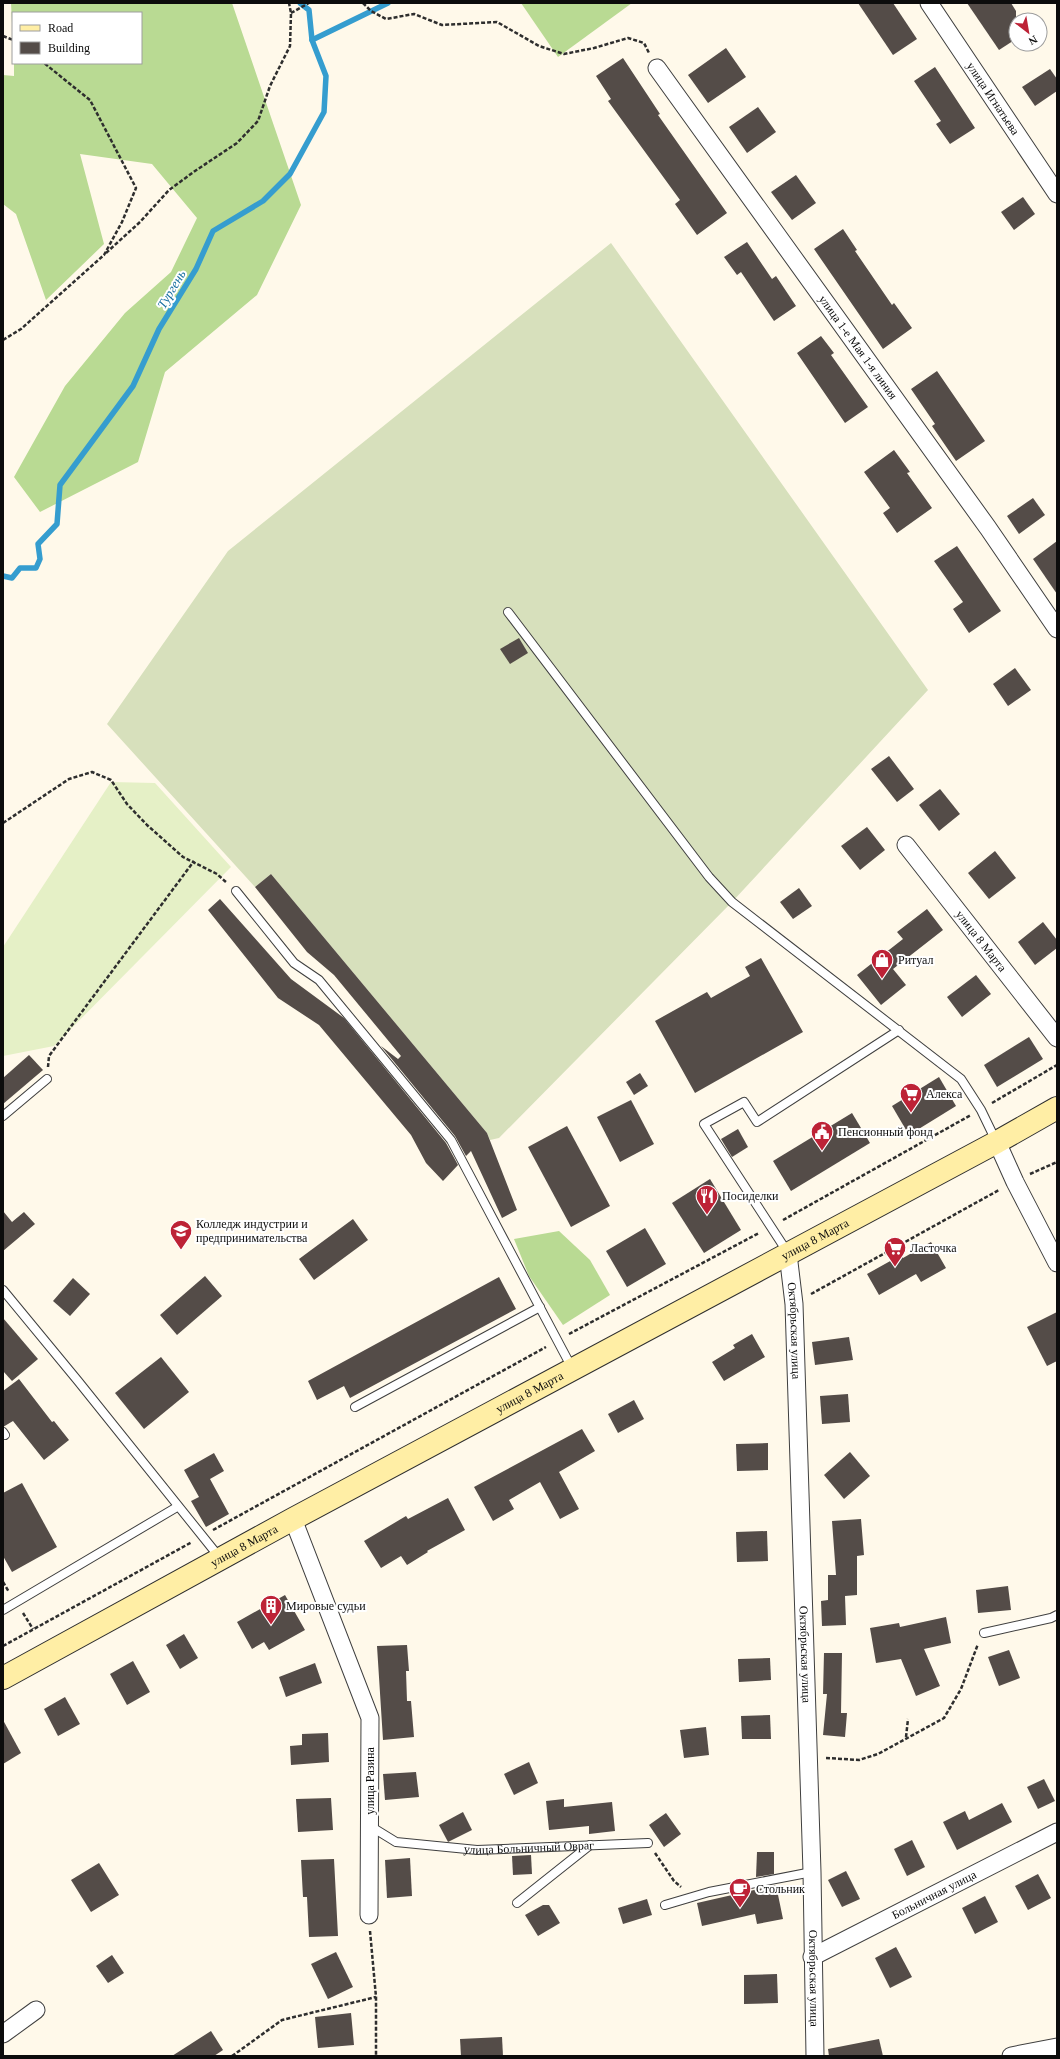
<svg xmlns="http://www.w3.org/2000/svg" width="1060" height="2059" font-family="Georgia,serif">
	<rect width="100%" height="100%" fill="#fff9ea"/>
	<!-- forest -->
	<g fill="#b9da93">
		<path d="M 11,3 L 232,3 L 301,205 L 257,295 L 165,372 L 138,462 L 40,512 L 14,477 L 65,386 L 125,313 L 171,272 L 197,218 L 152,164 L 80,154 L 104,244 L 46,300 L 16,214 L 3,204 L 3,75 L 14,76 L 14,63 L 141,63 L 141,13 L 13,13 L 13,44 Z"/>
		<path d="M 521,3 L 632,3 L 558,57 Z"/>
		<path d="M 559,1231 L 590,1260 L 610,1295 L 563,1325 L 529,1276 L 514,1239 Z"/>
	</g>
	<!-- cemetery -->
	<path fill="#d7e0bc" d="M 611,243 L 928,690 L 732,902 L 499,1138 L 490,1140 L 487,1133 L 271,874 L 255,887 L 107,724 L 228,551 Z"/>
	<!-- pitch -->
	<path fill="#e5f0c6" d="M 111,782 L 155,783 L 231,867 L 54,1046 L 3,1056 L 3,947 Z"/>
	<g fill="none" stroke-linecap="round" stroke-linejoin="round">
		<!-- stream -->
		<g stroke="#359dcf" stroke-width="5.5">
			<path d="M 312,40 L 388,3"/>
			<path d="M 3,576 L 12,578 L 20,568 L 36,568 L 40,559 L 38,544 L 57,524 L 60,485 L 133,386 L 159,329 L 196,269 L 213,231 L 263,201 L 290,174 L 324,112 L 326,76 L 312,40 L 309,10 L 300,3"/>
		</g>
	</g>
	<!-- building -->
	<g fill="#544c48">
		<path d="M 858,3 L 893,3 L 917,39 L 893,55 Z"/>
		<path d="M 967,3 L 1011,3 L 1016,11 L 1016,39 L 999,50 Z"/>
		<path d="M 726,48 L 746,77 L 708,103 L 688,75 Z"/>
		<path d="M 623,58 L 660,114 L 658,115 L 727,213 L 697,235 L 675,204 L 680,200 L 608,101 L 611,99 L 596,76 Z"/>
		<path d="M 935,67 L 975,128 L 950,144 L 936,124 L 941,121 L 914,81 Z"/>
		<path d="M 1050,69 L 1057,79 L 1057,91 L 1035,106 L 1022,87 Z"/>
		<path d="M 758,107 L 776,132 L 747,153 L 729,127 Z"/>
		<path d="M 796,175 L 816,203 L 792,220 L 771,192 Z"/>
		<path d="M 1023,197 L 1035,214 L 1014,230 L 1001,212 Z"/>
		<path d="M 843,229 L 857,250 L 855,251 L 892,305 L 894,303 L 912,328 L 883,349 L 814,249 Z"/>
		<path d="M 747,242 L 772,279 L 776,276 L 796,306 L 774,321 L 741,272 L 737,275 L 724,257 Z"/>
		<path d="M 821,336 L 834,353 L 831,355 L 868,407 L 845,423 L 797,353 Z"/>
		<path d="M 937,371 L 985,441 L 956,461 L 932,426 L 935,424 L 911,389 Z"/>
		<path d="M 894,450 L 910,472 L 907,473 L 932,508 L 897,533 L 883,513 L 890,508 L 864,472 Z"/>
		<path d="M 1033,498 L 1045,515 L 1019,534 L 1007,516 Z"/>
		<path d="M 1057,541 L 1057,594 L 1033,559 Z"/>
		<path d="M 957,546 L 1001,611 L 969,633 L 953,609 L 963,602 L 934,561 Z"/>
		<path d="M 519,638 L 528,653 L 510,664 L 500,649 Z"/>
		<path d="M 1015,668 L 1031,690 L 1008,706 L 993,684 Z"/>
		<path d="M 889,756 L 914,789 L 897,802 L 871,769 Z"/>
		<path d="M 940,789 L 960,814 L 939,831 L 919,805 Z"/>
		<path d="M 867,827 L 885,850 L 860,870 L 841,846 Z"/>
		<path d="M 995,851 L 1016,878 L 989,899 L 968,873 Z"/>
		<path d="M 271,874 L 487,1133 L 517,1210 L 502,1218 L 471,1151 L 466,1156 L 455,1136 L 381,1046 L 398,1059 L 401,1056 L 334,975 L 307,952 L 255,887 Z"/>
		<path d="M 799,888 L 812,906 L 793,919 L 780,902 Z"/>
		<path d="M 220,899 L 291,979 L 344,1018 L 446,1143 L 458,1165 L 443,1181 L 426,1163 L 411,1135 L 319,1025 L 278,998 L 208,910 Z"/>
		<path d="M 927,909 L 943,930 L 893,969 L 906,985 L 881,1005 L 857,975 L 903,939 L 897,932 Z"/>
		<path d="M 1043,922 L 1057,940 L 1057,948 L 1035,965 L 1018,942 Z"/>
		<path d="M 761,958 L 803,1032 L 695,1093 L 655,1021 L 707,992 L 711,998 L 750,976 L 745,967 Z"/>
		<path d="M 976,975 L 991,994 L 962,1017 L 947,997 Z"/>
		<path d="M 1029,1037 L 1043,1059 L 997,1087 L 984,1065 Z"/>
		<path d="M 29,1055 L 43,1070 L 3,1104 L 3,1078 Z"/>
		<path d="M 640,1073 L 648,1086 L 634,1095 L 626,1082 Z"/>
		<path d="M 939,1077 L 956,1106 L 909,1135 L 892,1106 Z"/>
		<path d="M 631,1100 L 654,1144 L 620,1162 L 597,1117 Z"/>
		<path d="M 852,1113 L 870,1143 L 791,1191 L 773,1161 Z"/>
		<path d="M 567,1126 L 610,1206 L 571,1227 L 528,1147 Z"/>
		<path d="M 738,1129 L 748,1147 L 732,1157 L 721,1139 Z"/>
		<path d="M 710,1179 L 741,1230 L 704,1253 L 672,1203 Z"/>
		<path d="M 3,1211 L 12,1222 L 24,1212 L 35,1224 L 3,1251 Z"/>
		<path d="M 353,1219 L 368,1240 L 314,1280 L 299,1259 Z"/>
		<path d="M 645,1228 L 666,1264 L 627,1287 L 606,1251 Z"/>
		<path d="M 931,1242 L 946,1268 L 921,1282 L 916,1274 L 879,1295 L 867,1274 L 901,1255 L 903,1258 Z"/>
		<path d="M 205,1276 L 222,1296 L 177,1335 L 160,1315 Z"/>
		<path d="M 499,1277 L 516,1309 L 350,1398 L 344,1386 L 317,1400 L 308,1381 Z"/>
		<path d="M 73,1278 L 90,1294 L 70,1316 L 53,1301 Z"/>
		<path d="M 1057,1312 L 1057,1361 L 1047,1366 L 1027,1327 Z"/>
		<path d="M 3,1318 L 38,1359 L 12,1381 L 3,1371 Z"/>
		<path d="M 752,1334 L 765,1357 L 724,1381 L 712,1362 L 735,1348 L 733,1345 Z"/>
		<path d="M 849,1337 L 853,1360 L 815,1365 L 812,1342 Z"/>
		<path d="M 161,1357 L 189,1392 L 144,1429 L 115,1393 Z"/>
		<path d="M 19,1379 L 52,1422 L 54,1421 L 69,1440 L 44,1460 L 13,1421 L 3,1427 L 3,1391 Z"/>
		<path d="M 848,1394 L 850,1422 L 822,1424 L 820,1396 Z"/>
		<path d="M 634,1400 L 644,1419 L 618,1433 L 608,1414 Z"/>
		<path d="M 582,1429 L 595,1451 L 559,1472 L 579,1509 L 560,1519 L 540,1482 L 509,1500 L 514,1509 L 493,1521 L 474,1487 Z"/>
		<path d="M 768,1443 L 768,1470 L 737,1471 L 736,1444 Z"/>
		<path d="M 850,1452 L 870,1476 L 844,1499 L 824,1475 Z"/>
		<path d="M 214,1453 L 224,1471 L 210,1479 L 229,1514 L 206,1527 L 191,1501 L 199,1497 L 184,1470 Z"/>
		<path d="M 22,1483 L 57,1547 L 12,1572 L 3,1556 L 3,1493 Z"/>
		<path d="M 448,1498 L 465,1530 L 427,1551 L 428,1552 L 407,1565 L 401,1556 L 381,1568 L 364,1541 L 406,1516 L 408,1519 Z"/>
		<path d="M 861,1519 L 864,1555 L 857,1556 L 857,1595 L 845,1596 L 846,1625 L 822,1626 L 821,1601 L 828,1600 L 828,1575 L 836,1575 L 832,1521 Z"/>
		<path d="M 767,1531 L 768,1561 L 737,1562 L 736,1532 Z"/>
		<path d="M 1008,1586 L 1011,1610 L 978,1613 L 976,1590 Z"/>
		<path d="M 285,1595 L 305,1630 L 269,1650 L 264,1642 L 252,1649 L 237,1622 Z"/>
		<path d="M 946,1617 L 951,1643 L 924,1649 L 940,1686 L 916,1696 L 901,1659 L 876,1663 L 870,1628 L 899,1623 L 900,1627 Z"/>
		<path d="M 184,1634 L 198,1658 L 180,1669 L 166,1645 Z"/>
		<path d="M 407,1645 L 409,1671 L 406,1671 L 407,1701 L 411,1701 L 414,1737 L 383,1740 L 377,1646 Z"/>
		<path d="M 1009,1650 L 1020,1678 L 999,1686 L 988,1657 Z"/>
		<path d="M 824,1653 L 842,1653 L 841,1713 L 847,1713 L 845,1737 L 823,1735 L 827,1694 L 823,1694 Z"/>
		<path d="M 770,1658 L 771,1680 L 739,1682 L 738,1659 Z"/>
		<path d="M 133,1661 L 150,1692 L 127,1705 L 110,1674 Z"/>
		<path d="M 315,1663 L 322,1683 L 286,1697 L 279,1677 Z"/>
		<path d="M 65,1697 L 80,1724 L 58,1736 L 44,1709 Z"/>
		<path d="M 770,1715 L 771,1739 L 742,1739 L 741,1716 Z"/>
		<path d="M 3,1720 L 21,1753 L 3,1764 Z"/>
		<path d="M 706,1727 L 709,1755 L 684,1758 L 680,1730 Z"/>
		<path d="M 328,1733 L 329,1762 L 291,1765 L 290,1746 L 302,1745 L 302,1734 Z"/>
		<path d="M 529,1762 L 538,1783 L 514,1795 L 504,1774 Z"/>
		<path d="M 416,1772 L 419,1797 L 385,1800 L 383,1774 Z"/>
		<path d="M 1044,1779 L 1055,1801 L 1038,1809 L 1027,1787 Z"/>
		<path d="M 331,1798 L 333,1830 L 298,1832 L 296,1799 Z"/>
		<path d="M 564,1799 L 564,1807 L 612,1802 L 615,1831 L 589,1834 L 589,1826 L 549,1830 L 546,1801 Z"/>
		<path d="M 1002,1803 L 1012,1822 L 957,1850 L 943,1822 L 965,1811 L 969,1820 Z"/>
		<path d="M 463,1812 L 472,1830 L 448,1842 L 439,1825 Z"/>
		<path d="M 666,1813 L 681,1834 L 664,1847 L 649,1825 Z"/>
		<path d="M 912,1840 L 925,1867 L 907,1876 L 894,1849 Z"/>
		<path d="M 757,1852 L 774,1852 L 774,1874 L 756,1877 Z"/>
		<path d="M 531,1855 L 532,1874 L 513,1875 L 512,1856 Z"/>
		<path d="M 410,1858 L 412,1896 L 387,1898 L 385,1860 Z"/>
		<path d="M 334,1859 L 338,1936 L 309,1937 L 307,1897 L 303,1897 L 301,1860 Z"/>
		<path d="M 99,1863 L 119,1895 L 91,1912 L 71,1880 Z"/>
		<path d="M 846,1871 L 860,1899 L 842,1907 L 828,1880 Z"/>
		<path d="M 1038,1874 L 1051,1898 L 1028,1910 L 1015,1886 Z"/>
		<path d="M 776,1885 L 783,1919 L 757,1924 L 755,1914 L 702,1926 L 697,1903 Z"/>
		<path d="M 985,1896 L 998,1922 L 975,1934 L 962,1908 Z"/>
		<path d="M 647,1899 L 652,1915 L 623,1924 L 618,1908 Z"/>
		<path d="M 543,1905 L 549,1905 L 560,1923 L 538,1936 L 525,1915 Z"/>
		<path d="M 896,1947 L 912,1977 L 890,1988 L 875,1958 Z"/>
		<path d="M 336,1952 L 353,1987 L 328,1999 L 311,1964 Z"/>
		<path d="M 112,1955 L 124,1973 L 108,1983 L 96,1966 Z"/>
		<path d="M 777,1974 L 778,2003 L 744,2004 L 744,1975 Z"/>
		<path d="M 351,2013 L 354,2045 L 318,2048 L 315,2017 Z"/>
		<path d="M 211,2031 L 223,2050 L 214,2056 L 172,2056 Z"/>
		<path d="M 502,2037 L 503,2056 L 461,2056 L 460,2039 Z"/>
		<path d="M 879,2039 L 883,2056 L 829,2056 L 828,2049 Z"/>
	</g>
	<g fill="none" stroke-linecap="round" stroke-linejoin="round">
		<!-- service casing -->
		<g stroke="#3f3f3f" stroke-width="10">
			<g id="service">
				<path d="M 508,612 L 709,877 L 732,902 L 961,1079 L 981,1110 L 996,1141"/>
				<path d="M 236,891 L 294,963 L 319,980 L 451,1140 L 572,1368"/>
				<path d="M 3,1116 L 47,1079"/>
				<path d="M 788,1253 L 704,1124 L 744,1102 L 757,1122 L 899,1030"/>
				<path d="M 3,1290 L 78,1381 L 220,1558"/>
				<path d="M 355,1407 L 540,1307"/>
				<path d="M 3,1432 L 5,1435"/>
				<path d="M 3,1610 L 177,1507"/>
				<path d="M 984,1633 L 1051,1618 L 1057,1615"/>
				<path id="s1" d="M 370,1826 L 396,1842 L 477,1850 L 648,1843"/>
				<path d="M 517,1903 L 590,1845"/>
				<path d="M 665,1905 L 709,1892 L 812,1872"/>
			</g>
		</g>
		<!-- minor casing -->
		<g stroke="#3f3f3f" stroke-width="19">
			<g id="minor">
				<path id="s2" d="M 929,3 L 1057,194"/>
				<path id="s3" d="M 657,68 L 988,528 L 1057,629"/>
				<path id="s4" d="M 906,845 L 1057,1038"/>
				<path d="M 997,1142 L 1015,1182 L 1057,1263"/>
				<path id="s5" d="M 788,1254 L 794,1304 L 812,1872 L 815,2056"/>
				<path d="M 293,1519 L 370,1718 L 369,1915"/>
				<path id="s6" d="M 812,1957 L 1057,1832"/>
				<path d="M 3,2034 L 36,2010"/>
				<path d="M 1011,2056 L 1057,2047"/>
			</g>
		</g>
		<!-- secondary casing -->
		<g stroke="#2e2e2e" stroke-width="24">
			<g id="secondary">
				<path id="s7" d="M 3,1678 L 293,1519 L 997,1142 L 1057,1108"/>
			</g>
		</g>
		<!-- path -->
		<g stroke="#2e2e2e" stroke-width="2.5" stroke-dasharray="4 2" stroke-linecap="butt">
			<path d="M 363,3 L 371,11 L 386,19 L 414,14 L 442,25 L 497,22 L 539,46 L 564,54 L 594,48 L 628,38 L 644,43 L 649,53"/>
			<path d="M 291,13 L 309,3"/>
			<path d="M 3,36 L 13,40"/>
			<path d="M 106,253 L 140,222 L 169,190 L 195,171 L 237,143 L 258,121 L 270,86 L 290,46 L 291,13 L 289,3"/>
			<path d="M 3,340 L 21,329 L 104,255 L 122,222 L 136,188 L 90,100 L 44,63"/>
			<path d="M 3,823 L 69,779 L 92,772 L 111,780 L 127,804 L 147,825 L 183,857 L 217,874 L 227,883"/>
			<path d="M 48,1067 L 49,1056 L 194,861"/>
			<path d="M 992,1103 L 1057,1065"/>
			<path d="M 1030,1174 L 1057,1162"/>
			<path d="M 783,1220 L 971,1115"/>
			<path d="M 811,1294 L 999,1190"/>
			<path d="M 569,1334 L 759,1233"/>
			<path d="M 213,1530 L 546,1347"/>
			<path d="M 3,1582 L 9,1592"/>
			<path d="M 23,1613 L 33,1629"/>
			<path d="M 3,1646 L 192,1542"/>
			<path d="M 906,1737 L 908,1719"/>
			<path d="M 826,1758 L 859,1760 L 878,1754 L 944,1718 L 961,1689 L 978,1644"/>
			<path d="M 655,1853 L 674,1881 L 681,1887"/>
			<path d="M 370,1931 L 376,1997 L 376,2056"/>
			<path d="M 232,2056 L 282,2020 L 376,1997"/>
		</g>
		<!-- service -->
		<use href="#service" stroke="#fff" stroke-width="8"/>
		<!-- minor -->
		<use href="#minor" stroke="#fff" stroke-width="17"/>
		<!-- secondary -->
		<use href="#secondary" stroke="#ffeea5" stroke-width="22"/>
	</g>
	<!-- icons -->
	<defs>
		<g id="shop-pin" transform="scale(1.15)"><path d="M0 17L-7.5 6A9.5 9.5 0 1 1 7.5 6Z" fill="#bd2236" stroke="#fff"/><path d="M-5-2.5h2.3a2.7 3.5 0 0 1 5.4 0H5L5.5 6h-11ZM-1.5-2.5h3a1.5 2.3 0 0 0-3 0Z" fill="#fff"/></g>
		<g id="supermarket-pin" transform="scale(1.15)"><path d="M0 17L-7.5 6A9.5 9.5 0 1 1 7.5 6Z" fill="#bd2236" stroke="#fff"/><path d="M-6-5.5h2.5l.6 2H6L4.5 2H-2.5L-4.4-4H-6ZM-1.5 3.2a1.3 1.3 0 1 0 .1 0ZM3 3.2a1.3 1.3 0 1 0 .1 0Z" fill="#fff"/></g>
		<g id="civic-pin" transform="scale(1.15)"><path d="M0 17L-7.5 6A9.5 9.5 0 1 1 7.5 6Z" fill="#bd2236" stroke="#fff"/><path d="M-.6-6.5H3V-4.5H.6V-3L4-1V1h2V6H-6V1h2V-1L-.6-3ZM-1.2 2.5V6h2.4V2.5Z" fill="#fff"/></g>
		<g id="restaurant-pin" transform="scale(1.15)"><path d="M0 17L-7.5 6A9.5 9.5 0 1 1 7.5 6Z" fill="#bd2236" stroke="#fff"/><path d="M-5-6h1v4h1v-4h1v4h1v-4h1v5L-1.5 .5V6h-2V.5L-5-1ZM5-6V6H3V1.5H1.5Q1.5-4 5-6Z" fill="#fff"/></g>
		<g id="school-pin" transform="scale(1.15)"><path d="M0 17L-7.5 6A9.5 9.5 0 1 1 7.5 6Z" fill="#bd2236" stroke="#fff"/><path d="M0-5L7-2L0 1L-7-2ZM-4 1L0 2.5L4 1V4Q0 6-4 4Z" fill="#fff"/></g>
		<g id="building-pin" transform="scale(1.15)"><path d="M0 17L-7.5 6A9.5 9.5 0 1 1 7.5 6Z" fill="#bd2236" stroke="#fff"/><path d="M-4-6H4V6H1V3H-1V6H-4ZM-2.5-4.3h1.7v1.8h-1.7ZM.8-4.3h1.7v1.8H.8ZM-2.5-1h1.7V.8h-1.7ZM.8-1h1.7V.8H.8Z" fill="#fff"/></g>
		<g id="cafe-pin" transform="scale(1.15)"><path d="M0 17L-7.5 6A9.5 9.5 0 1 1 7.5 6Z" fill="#bd2236" stroke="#fff"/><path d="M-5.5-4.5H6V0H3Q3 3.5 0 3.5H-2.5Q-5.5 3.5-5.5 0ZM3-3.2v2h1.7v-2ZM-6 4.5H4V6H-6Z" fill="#fff"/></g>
	</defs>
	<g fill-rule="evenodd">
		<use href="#shop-pin" x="882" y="960"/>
		<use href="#supermarket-pin" x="911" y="1094"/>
		<use href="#civic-pin" x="822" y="1132"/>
		<use href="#restaurant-pin" x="707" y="1196"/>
		<use href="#school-pin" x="181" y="1231"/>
		<use href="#supermarket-pin" x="895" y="1248"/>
		<use href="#building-pin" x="271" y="1606"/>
		<use href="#cafe-pin" x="740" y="1889"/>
	</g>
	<g text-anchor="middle" stroke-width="4" stroke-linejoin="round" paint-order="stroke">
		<!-- street labels -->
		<g font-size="12" fill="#0c0c0c" stroke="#fff">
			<text dy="4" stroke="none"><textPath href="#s2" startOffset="115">улица Игнатьева</textPath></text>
			<text dy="4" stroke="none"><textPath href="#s3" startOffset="344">улица 1-е Мая 1-я линия</textPath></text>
			<text dy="4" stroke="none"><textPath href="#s4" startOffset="122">улица 8 Марта</textPath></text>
			<text dy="4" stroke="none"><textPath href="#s7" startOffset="923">улица 8 Марта</textPath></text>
			<text dy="4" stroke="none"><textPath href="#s5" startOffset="77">Октябрьская улица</textPath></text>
			<text dy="4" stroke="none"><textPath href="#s7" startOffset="599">улица 8 Марта</textPath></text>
			<text dy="4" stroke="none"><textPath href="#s7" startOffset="275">улица 8 Марта</textPath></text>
			<text dy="4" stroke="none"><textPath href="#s5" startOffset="401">Октябрьская улица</textPath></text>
			<text transform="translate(370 1781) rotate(-90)" y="4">улица Разина</text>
			<text dy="4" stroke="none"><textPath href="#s1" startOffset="164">улица Больничный Овраг</textPath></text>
			<text dy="4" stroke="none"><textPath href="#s6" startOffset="137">Больничная улица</textPath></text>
			<text dy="4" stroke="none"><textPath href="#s5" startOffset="725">Октябрьская улица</textPath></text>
		</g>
		<!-- poi labels -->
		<g font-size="12" fill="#0c0c0c" stroke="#fff" text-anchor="start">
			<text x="898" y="964">Ритуал</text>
			<text x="926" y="1098">Алекса</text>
			<text x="838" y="1136">Пенсионный фонд</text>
			<text x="722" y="1200">Посиделки</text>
			<text x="196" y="1228">Колледж индустрии и<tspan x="196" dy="14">предпринимательства</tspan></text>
			<text x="910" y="1252">Ласточка</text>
			<text x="286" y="1610">Мировые судьи</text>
			<text x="756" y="1893">Стольник</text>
		</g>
		<!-- water labels -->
		<g font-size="13" font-style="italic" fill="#146d9f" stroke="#fff">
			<text transform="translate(171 289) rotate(-59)" y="5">Тургень</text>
		</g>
	</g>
	<!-- border -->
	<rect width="1060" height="2059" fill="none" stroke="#0c0c0c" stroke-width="8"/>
	<!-- legend -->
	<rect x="12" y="12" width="130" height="52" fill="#ffffff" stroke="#9e9e9e"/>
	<rect x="20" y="25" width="20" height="6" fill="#ffeea5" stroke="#9e9e9e"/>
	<text x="48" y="32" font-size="12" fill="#0c0c0c">Road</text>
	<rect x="20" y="42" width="20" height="12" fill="#544c48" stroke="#9e9e9e"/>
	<text x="48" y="52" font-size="12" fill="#0c0c0c">Building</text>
	<!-- north arrow -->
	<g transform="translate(1028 32) rotate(149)"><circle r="19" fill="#ffffff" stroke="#9e9e9e"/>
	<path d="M0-3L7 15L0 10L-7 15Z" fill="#bd2236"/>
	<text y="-6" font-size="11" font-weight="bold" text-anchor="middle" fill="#0c0c0c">N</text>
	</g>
</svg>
